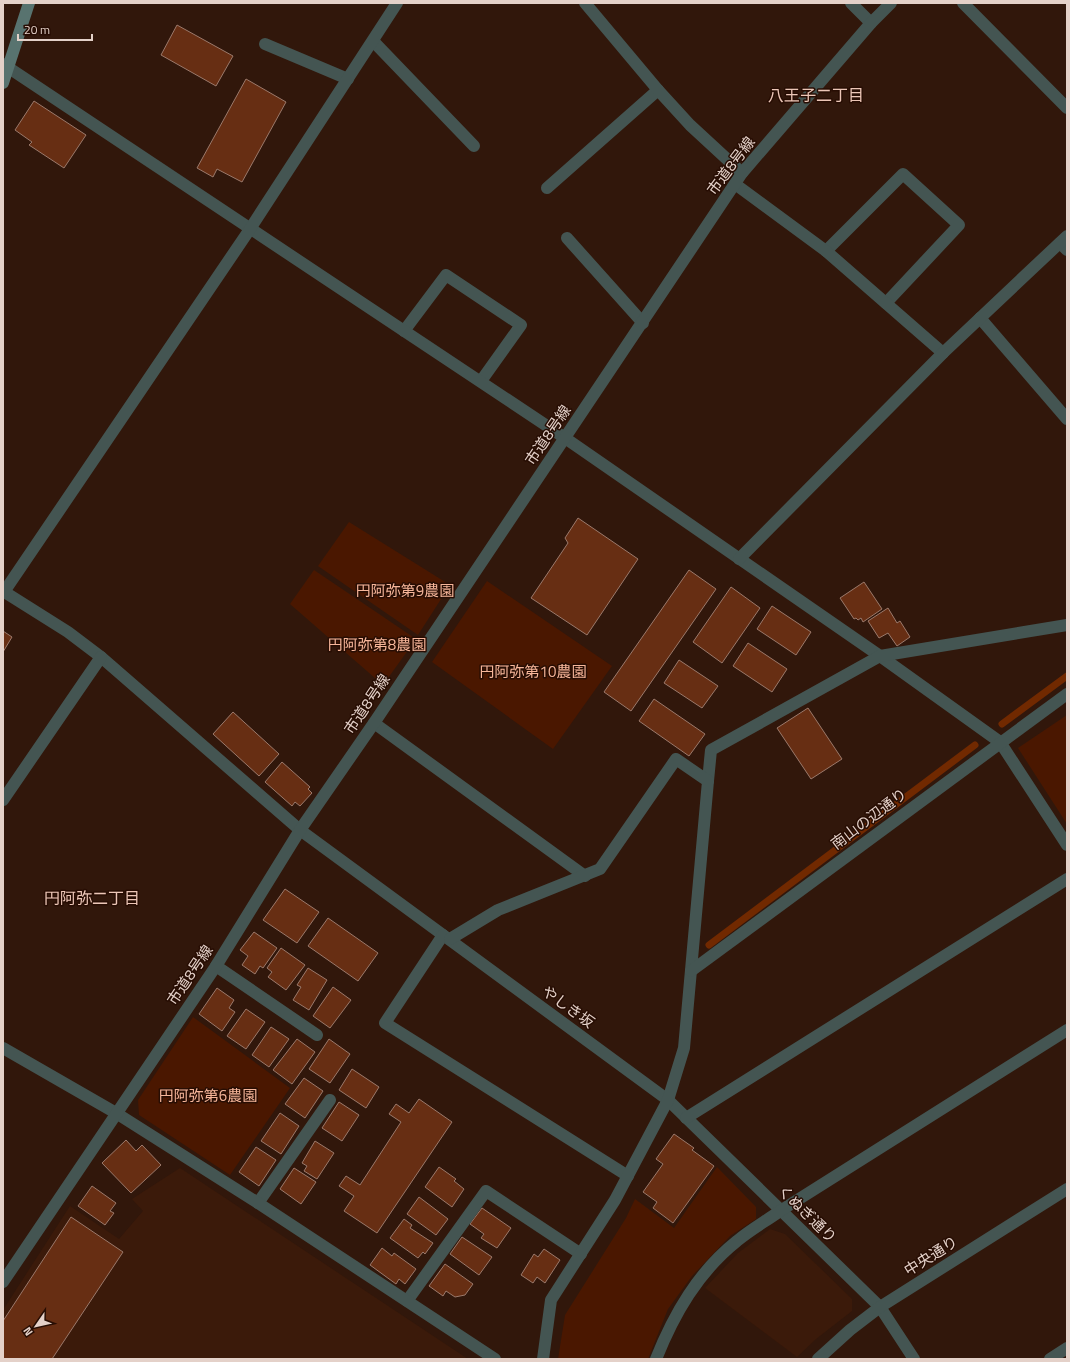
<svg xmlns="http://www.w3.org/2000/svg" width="1070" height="1362" font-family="'Titillium Web','Noto Sans JP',sans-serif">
	<rect width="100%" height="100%" fill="#31170b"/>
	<!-- built -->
	<g fill="#3b1a0a">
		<path d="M 180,1168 L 468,1359 L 3,1359 L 3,1310 L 70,1206 L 119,1239 L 143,1211 L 132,1199 Z"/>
		<path d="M 770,1229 L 785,1234 L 852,1299 L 852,1311 L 816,1339 L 797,1357 L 705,1288 L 738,1253 Z"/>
	</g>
	<!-- green -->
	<g fill="#4a1700">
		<path d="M 349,522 L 450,585 L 418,635 L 318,566 Z"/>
		<path d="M 314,570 L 416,639 L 383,685 L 290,604 Z"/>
		<path d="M 487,581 L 612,666 L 553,749 L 432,662 Z"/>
		<path d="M 1067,715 L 1067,824 L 1018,748 Z"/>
		<path d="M 193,1017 L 290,1088 L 230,1175 L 139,1115 L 138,1100 Z"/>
		<path d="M 717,1167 L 756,1207 L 756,1219 L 730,1236 L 692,1276 L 668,1309 L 648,1359 L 558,1359 L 565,1315 L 626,1218 L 635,1199 L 674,1228 Z"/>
	</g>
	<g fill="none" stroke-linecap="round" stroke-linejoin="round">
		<!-- stream -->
		<g stroke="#712900" stroke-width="7">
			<path d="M 1002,724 L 1067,676"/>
			<path d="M 709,945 L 975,745"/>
		</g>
	</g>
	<!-- building -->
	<g fill="#672e13" stroke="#9b796b">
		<path d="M 177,25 L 233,56 L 216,86 L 161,55 Z"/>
		<path d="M 246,79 L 286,102 L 242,182 L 217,169 L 213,177 L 197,168 Z"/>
		<path d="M 34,101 L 86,135 L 64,168 L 29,145 L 32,142 L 15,130 Z"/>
		<path d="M 578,518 L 638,559 L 587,635 L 531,598 L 568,543 L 565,538 Z"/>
		<path d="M 689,570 L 716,589 L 631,711 L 604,692 Z"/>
		<path d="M 864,582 L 882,609 L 863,622 L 861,618 L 858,620 L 856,618 L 854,619 L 840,598 Z"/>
		<path d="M 731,587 L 760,608 L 722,663 L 693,642 Z"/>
		<path d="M 772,606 L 811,632 L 796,655 L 757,629 Z"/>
		<path d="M 888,608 L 897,623 L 900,621 L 910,637 L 897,646 L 888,633 L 879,638 L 868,621 Z"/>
		<path d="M 3,631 L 12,637 L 3,652 Z"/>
		<path d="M 748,643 L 787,669 L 772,692 L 733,666 Z"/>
		<path d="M 679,660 L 718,686 L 702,708 L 664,683 Z"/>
		<path d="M 654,699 L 705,734 L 689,756 L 639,721 Z"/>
		<path d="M 808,708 L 842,759 L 811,779 L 777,728 Z"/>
		<path d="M 233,712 L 279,754 L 259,776 L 213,734 Z"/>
		<path d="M 282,762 L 310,787 L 308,789 L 312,793 L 300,806 L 295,802 L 292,806 L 265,782 Z"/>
		<path d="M 285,889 L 319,912 L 297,943 L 263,920 Z"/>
		<path d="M 328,918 L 378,953 L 358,981 L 308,946 Z"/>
		<path d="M 254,932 L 277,948 L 263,968 L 260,966 L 255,974 L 242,965 L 248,956 L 240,950 Z"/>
		<path d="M 281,948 L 305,965 L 286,990 L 268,977 L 272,972 L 267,968 Z"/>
		<path d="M 308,968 L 327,980 L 309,1010 L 293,1000 L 301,987 L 297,985 Z"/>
		<path d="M 333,987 L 351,1000 L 330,1028 L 313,1016 Z"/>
		<path d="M 217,988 L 234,1000 L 229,1008 L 235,1012 L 222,1031 L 199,1014 Z"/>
		<path d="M 246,1009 L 265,1022 L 246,1049 L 227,1036 Z"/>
		<path d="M 271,1027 L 289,1039 L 269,1067 L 252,1055 Z"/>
		<path d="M 297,1039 L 315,1052 L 292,1084 L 273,1070 Z"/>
		<path d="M 329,1039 L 350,1054 L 330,1083 L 309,1069 Z"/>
		<path d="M 352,1069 L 379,1087 L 366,1108 L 339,1090 Z"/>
		<path d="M 304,1078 L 323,1091 L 305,1118 L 285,1104 Z"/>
		<path d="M 419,1099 L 452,1122 L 377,1233 L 344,1211 L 354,1196 L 339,1186 L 346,1176 L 360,1185 L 401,1122 L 389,1114 L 396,1104 L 409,1113 Z"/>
		<path d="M 339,1102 L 359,1115 L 342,1141 L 322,1128 Z"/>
		<path d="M 280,1113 L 299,1126 L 281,1154 L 261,1141 Z"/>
		<path d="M 674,1134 L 694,1148 L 692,1150 L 714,1166 L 673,1223 L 653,1208 L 657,1202 L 643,1192 L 663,1164 L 656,1159 Z"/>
		<path d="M 126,1140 L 136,1151 L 142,1145 L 161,1165 L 131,1193 L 102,1163 Z"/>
		<path d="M 315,1141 L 334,1153 L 317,1179 L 304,1171 L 307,1166 L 302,1163 Z"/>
		<path d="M 256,1147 L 276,1160 L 259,1186 L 239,1172 Z"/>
		<path d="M 439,1167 L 456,1179 L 454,1181 L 464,1189 L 452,1207 L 425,1187 Z"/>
		<path d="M 294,1168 L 316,1182 L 301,1204 L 280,1189 Z"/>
		<path d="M 92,1186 L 116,1203 L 110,1211 L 114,1213 L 105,1225 L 78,1206 Z"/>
		<path d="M 419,1197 L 448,1219 L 436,1235 L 407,1214 Z"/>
		<path d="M 482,1208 L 511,1228 L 497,1248 L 481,1238 L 484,1234 L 470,1224 Z"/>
		<path d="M 71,1217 L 123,1252 L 52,1359 L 3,1359 L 3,1321 Z"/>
		<path d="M 404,1219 L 412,1225 L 410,1228 L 433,1243 L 425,1254 L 423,1252 L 418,1258 L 390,1238 Z"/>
		<path d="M 462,1237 L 492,1257 L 479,1275 L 450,1254 Z"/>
		<path d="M 382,1248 L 392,1256 L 394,1253 L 416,1269 L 405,1284 L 399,1279 L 396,1284 L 370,1265 Z"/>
		<path d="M 544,1249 L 560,1260 L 545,1283 L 537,1277 L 533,1283 L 521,1275 L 534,1254 L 538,1257 Z"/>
		<path d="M 445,1264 L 473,1284 L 465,1295 L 455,1297 L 446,1291 L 443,1296 L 429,1286 Z"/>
	</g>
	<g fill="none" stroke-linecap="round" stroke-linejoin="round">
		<!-- lane -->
		<g stroke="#445552" stroke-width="12">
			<path d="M 851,3 L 871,23"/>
			<path d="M 373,41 L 474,146"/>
			<path d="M 265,44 L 348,79"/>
			<path d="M 547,188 L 658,90"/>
			<path d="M 567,238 L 643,323"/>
			<path d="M 1060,243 L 1067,250"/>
			<path d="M 826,251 L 903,174 L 959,225 L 886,303"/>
			<path d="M 404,331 L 446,275 L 521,325 L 481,381"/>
			<path d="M 216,966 L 317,1035"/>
			<path d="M 258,1203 L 330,1100"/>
			<path d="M 407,1301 L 486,1191 L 581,1254"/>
		</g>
		<!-- street -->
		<g stroke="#445552" stroke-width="12">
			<path d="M 585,3 L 658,90 L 690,125 L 742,173"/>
			<path d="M 963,3 L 1067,108"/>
			<path d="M 3,64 L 565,438 L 880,656 L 1000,742 L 1067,845"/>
			<path d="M 735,184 L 826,251 L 943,353"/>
			<path d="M 980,318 L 1067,419"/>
			<path d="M 739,559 L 943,353 L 1067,236"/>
			<path d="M 3,591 L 68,632 L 101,657 L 300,830 L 668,1100 L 880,1307 L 914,1359"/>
			<path d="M 4,592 L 250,229 L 397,3"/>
			<path d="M 374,723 L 585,876"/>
			<path d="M 708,781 L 711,750 L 880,656 L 1067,625"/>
			<path d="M 3,800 L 101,657"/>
			<path d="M 443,935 L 385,1023 L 628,1176"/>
			<path d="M 450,939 L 498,910 L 600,869 L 676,759 L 708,781 L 684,1048 L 668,1100 L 615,1200 L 551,1300 L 543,1359"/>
			<path d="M 691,971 L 1067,694"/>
			<path d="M 3,1048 L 116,1113 L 258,1203 L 495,1359"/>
			<path d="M 686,1118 L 1067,879"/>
			<path d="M 3,1282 L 216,966 L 300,830 L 374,723 L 742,173 L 871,23 L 891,3"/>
			<path d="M 656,1359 C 674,1314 698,1272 737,1241 C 750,1230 766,1221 780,1211 L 1067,1030"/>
			<path d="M 818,1359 L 850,1330 L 880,1307 L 1067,1189"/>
			<path d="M 1050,1359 L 1067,1348"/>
		</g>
		<!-- secondary -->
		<path stroke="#58736f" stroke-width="12" d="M 3,83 L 29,3"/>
	</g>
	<g text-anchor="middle" stroke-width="3" stroke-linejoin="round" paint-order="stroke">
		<!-- street labels -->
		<g font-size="15" fill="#e4d1c9" stroke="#270d03">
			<text transform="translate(731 166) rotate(-53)" y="5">市道8号線</text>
			<text transform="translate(548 435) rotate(-56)" y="5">市道8号線</text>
			<text transform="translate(367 704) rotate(-56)" y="5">市道8号線</text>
			<text transform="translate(869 819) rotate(-37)" y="5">南山の辺通り</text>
			<text transform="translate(190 975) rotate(-56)" y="5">市道8号線</text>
			<text transform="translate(568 1007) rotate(36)" y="5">やしき坂</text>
			<text transform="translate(807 1214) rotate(44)" y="5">くぬぎ通り</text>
			<text transform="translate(931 1256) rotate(-32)" y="5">中央通り</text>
		</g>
		<!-- park labels -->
		<g font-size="15" fill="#f7b69a" stroke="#270d03">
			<text x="405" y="596">円阿弥第9農園</text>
			<text x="377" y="650">円阿弥第8農園</text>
			<text x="533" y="677">円阿弥第10農園</text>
			<text x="208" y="1101">円阿弥第6農園</text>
		</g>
		<!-- neighbourhood labels -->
		<g font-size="16" fill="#ecc6b7" stroke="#270d03">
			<text x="816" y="101">八王子二丁目</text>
			<text x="92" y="904">円阿弥二丁目</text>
		</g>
	</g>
	<!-- border -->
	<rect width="1070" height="1362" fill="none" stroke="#e4d1c9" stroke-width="8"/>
	<!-- north arrow -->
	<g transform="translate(36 1326) rotate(236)" stroke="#270d03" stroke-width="3" paint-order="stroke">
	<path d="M0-3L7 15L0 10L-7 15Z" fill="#e4d1c9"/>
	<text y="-6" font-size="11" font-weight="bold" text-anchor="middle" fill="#e4d1c9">N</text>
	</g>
	<!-- scale -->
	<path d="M18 34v6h74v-6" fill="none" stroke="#e4d1c9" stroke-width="2"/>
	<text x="24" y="34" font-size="12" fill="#e4d1c9" stroke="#270d03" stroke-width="3" paint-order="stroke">20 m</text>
</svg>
